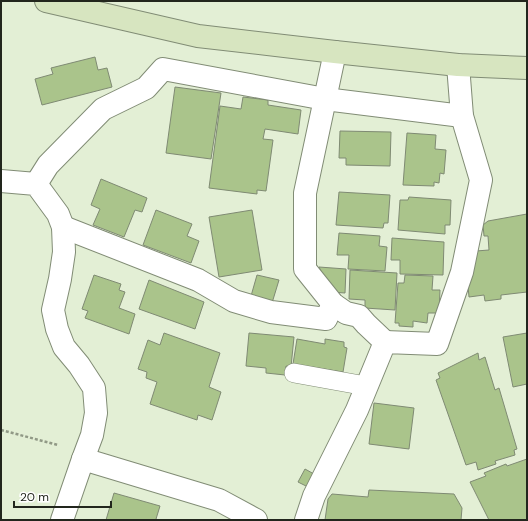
<svg xmlns="http://www.w3.org/2000/svg" width="528" height="521" font-family="'DM Sans',sans-serif">
	<rect width="100%" height="100%" fill="#e3efd5"/>
	<!-- building -->
	<g fill="#aac48b" stroke="#7f8a73">
		<path d="M 95,57 L 98,70 L 107,68 L 112,87 L 42,105 L 35,79 L 53,74 L 51,68 Z"/>
		<path d="M 175,87 L 221,93 L 211,159 L 166,153 Z"/>
		<path d="M 243,97 L 268,100 L 268,105 L 301,110 L 298,134 L 265,129 L 263,139 L 273,140 L 266,191 L 257,190 L 257,194 L 209,188 L 220,106 L 241,109 Z"/>
		<path d="M 340,131 L 391,132 L 390,166 L 346,165 L 346,158 L 339,158 Z"/>
		<path d="M 407,133 L 436,135 L 435,149 L 446,150 L 444,174 L 440,173 L 439,183 L 434,182 L 434,186 L 403,185 Z"/>
		<path d="M 101,179 L 147,198 L 142,212 L 135,210 L 124,237 L 93,225 L 100,209 L 91,205 Z"/>
		<path d="M 339,192 L 390,195 L 388,223 L 384,223 L 383,228 L 336,225 Z"/>
		<path d="M 409,197 L 451,200 L 450,225 L 445,225 L 445,234 L 398,230 L 400,200 L 408,200 Z"/>
		<path d="M 156,210 L 192,224 L 187,236 L 199,241 L 191,263 L 143,245 Z"/>
		<path d="M 252,210 L 262,270 L 219,277 L 209,217 Z"/>
		<path d="M 527,214 L 527,292 L 501,295 L 501,299 L 485,301 L 484,295 L 469,297 L 468,286 L 476,251 L 489,250 L 488,236 L 484,236 L 483,225 L 488,221 Z"/>
		<path d="M 339,233 L 380,236 L 379,246 L 387,247 L 385,271 L 348,269 L 349,255 L 337,255 Z"/>
		<path d="M 392,238 L 444,242 L 443,275 L 400,274 L 400,260 L 391,260 Z"/>
		<path d="M 319,267 L 346,269 L 345,293 L 331,292 Z"/>
		<path d="M 350,270 L 397,273 L 395,310 L 365,308 L 365,300 L 349,299 Z"/>
		<path d="M 94,275 L 121,284 L 119,290 L 125,292 L 119,308 L 135,314 L 129,334 L 85,318 L 88,311 L 82,309 Z"/>
		<path d="M 257,275 L 279,280 L 272,303 L 251,296 Z"/>
		<path d="M 405,275 L 433,276 L 432,290 L 440,290 L 439,313 L 428,313 L 427,323 L 413,321 L 413,327 L 399,326 L 399,323 L 395,323 L 398,283 L 404,283 Z"/>
		<path d="M 149,280 L 204,302 L 195,329 L 139,309 Z"/>
		<path d="M 164,333 L 220,353 L 209,387 L 221,392 L 212,420 L 198,415 L 197,420 L 150,404 L 157,382 L 146,378 L 147,372 L 138,369 L 148,340 L 160,345 Z"/>
		<path d="M 249,333 L 294,337 L 291,367 L 286,366 L 285,375 L 266,373 L 266,368 L 246,366 Z"/>
		<path d="M 527,333 L 527,384 L 513,387 L 503,337 Z"/>
		<path d="M 297,339 L 325,344 L 325,339 L 344,342 L 344,347 L 347,348 L 343,372 L 293,364 Z"/>
		<path d="M 478,353 L 479,360 L 485,357 L 495,390 L 499,388 L 517,449 L 514,450 L 515,455 L 495,461 L 496,464 L 478,470 L 476,462 L 466,465 L 436,380 L 440,378 L 438,373 Z"/>
		<path d="M 374,403 L 414,408 L 409,449 L 369,444 Z"/>
		<path d="M 527,459 L 527,520 L 489,520 L 470,482 L 486,476 L 484,473 L 506,464 L 507,466 Z"/>
		<path d="M 305,469 L 314,474 L 308,487 L 298,482 Z"/>
		<path d="M 369,490 L 454,494 L 462,508 L 461,520 L 325,520 L 328,499 L 332,494 L 368,497 Z"/>
		<path d="M 114,493 L 160,506 L 156,519 L 158,520 L 106,520 Z"/>
	</g>
	<g fill="none" stroke-linecap="round" stroke-linejoin="round">
		<!-- lane casing -->
		<g stroke="#818c75" stroke-width="20">
			<path id="lane" d="M 294,373 L 366,386"/>
		</g>
		<!-- street casing -->
		<g stroke="#818c75" stroke-width="24">
			<g id="street">
				<path d="M 335,52 L 305,193 L 305,269 L 333,304 L 346,313 L 359,316 L 366,324 L 385,342"/>
				<path d="M 1,181 L 36,184 L 58,214 L 63,227 L 64,252 L 60,279 L 53,310 L 57,329 L 64,347 L 79,365 L 94,388 L 96,413 L 92,435 L 83,459 L 62,520"/>
				<path d="M 36,184 L 48,165 L 103,109 L 146,88 L 163,69 L 325,99 L 462,116"/>
				<path d="M 63,227 L 198,280 L 234,301 L 271,312 L 326,319 L 333,304"/>
				<path d="M 83,459 L 219,500 L 256,520"/>
				<path d="M 306,520 L 314,496 L 357,410 L 385,342 L 437,344 L 462,272 L 481,180 L 462,116 L 458,65"/>
			</g>
		</g>
		<!-- secondary casing -->
		<g stroke="#818c75" stroke-width="24">
			<path id="secondary" d="M 46,1 L 198,36 L 335,52 L 458,65 L 527,68"/>
		</g>
		<!-- path -->
		<path stroke="#919986" stroke-width="2.5" stroke-dasharray="3 2" stroke-linecap="butt" d="M 1,430 L 58,445"/>
		<!-- lane -->
		<use href="#lane" stroke="#fff" stroke-width="19"/>
		<!-- street -->
		<use href="#street" stroke="#fff" stroke-width="22"/>
		<!-- secondary -->
		<use href="#secondary" stroke="#d7e5c0" stroke-width="22"/>
	</g>
	<!-- border -->
	<rect width="528" height="521" fill="none" stroke="#22261d" stroke-width="4"/>
	<!-- scale -->
	<path d="M14 501v6h97v-6" fill="none" stroke="#22261d" stroke-width="2"/>
	<text x="20" y="501" font-size="12" fill="#22261d" stroke="#ffffff" stroke-width="3" paint-order="stroke">20 m</text>
</svg>
